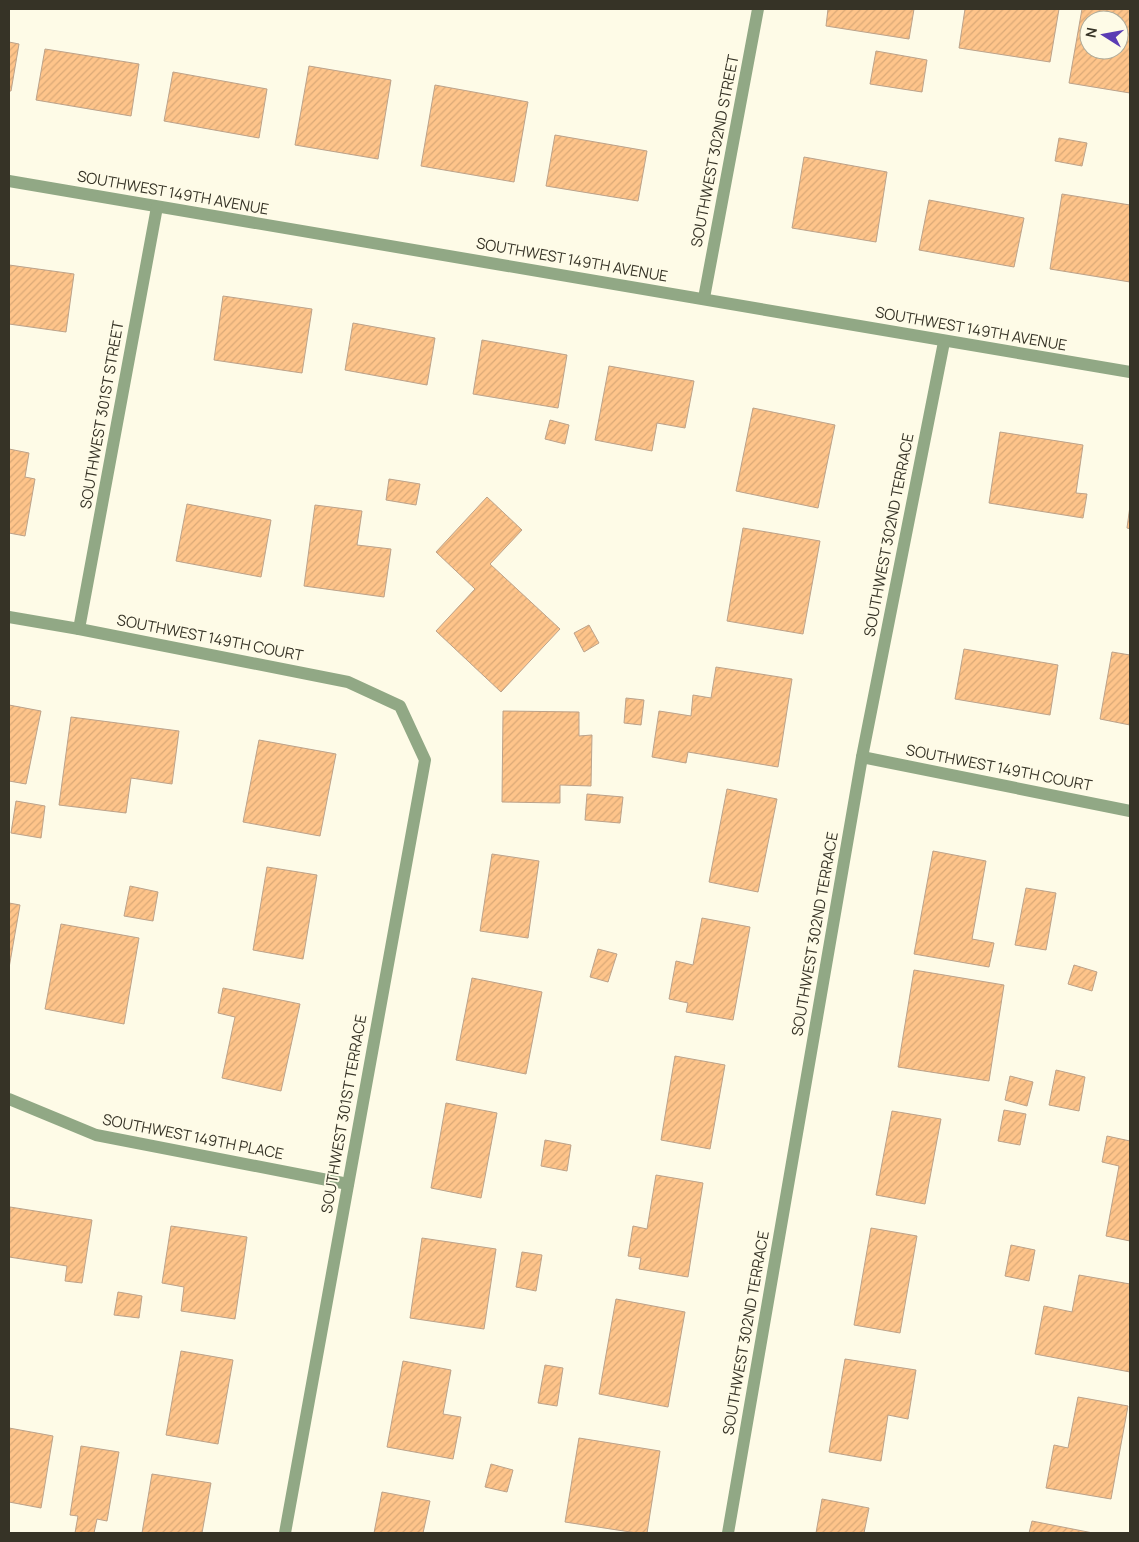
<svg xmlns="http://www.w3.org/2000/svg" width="1139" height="1542" font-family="Manrope,sans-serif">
	<defs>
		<pattern id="building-hatch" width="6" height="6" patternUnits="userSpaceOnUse" patternTransform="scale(1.25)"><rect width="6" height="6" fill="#fec48a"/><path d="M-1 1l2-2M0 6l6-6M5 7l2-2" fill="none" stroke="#daa977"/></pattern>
	</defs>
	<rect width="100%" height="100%" fill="#fefbe7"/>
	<!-- building -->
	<g fill="url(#building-hatch)" stroke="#bca28a" fill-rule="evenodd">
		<path d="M 828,9 L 914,9 L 909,39 L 826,26 Z"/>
		<path d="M 965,9 L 1059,9 L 1050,62 L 959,48 Z"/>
		<path d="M 1082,9 L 1130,9 L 1130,93 L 1069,83 ZM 1089,20 L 1119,20 L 1119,50 L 1089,50 Z"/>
		<path d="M 9,42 L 19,44 L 11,91 L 9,91 Z"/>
		<path d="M 45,49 L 139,64 L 131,116 L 36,100 Z"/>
		<path d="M 876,51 L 927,60 L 922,92 L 870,84 Z"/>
		<path d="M 309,66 L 391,80 L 378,159 L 295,145 Z"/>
		<path d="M 173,72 L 267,89 L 259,138 L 164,121 Z"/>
		<path d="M 435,85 L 528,102 L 514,182 L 421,166 Z"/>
		<path d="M 555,135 L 647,151 L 638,201 L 546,186 Z"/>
		<path d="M 1059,138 L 1087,143 L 1082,166 L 1055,161 Z"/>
		<path d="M 804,157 L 887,172 L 876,242 L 792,228 Z"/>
		<path d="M 1062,194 L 1130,205 L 1130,282 L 1050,269 Z"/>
		<path d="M 929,200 L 1024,218 L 1014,267 L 919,250 Z"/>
		<path d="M 9,265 L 74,274 L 66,332 L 9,324 Z"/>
		<path d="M 223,296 L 312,309 L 302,373 L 214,360 Z"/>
		<path d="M 353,323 L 435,338 L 427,385 L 345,370 Z"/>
		<path d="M 482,340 L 567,355 L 558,408 L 473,394 Z"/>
		<path d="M 609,366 L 694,381 L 685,428 L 657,423 L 652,451 L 595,440 Z"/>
		<path d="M 753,408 L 835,425 L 818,508 L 736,491 Z"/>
		<path d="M 550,420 L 569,425 L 565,444 L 545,439 Z"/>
		<path d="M 1000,432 L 1083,445 L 1076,493 L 1087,494 L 1083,518 L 989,503 Z"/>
		<path d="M 9,449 L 29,453 L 25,477 L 35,479 L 25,536 L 9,533 Z"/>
		<path d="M 389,479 L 420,484 L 416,505 L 386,500 Z"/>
		<path d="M 487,497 L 522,530 L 490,564 L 560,629 L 501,692 L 436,631 L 475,589 L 436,552 Z"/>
		<path d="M 187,504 L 271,520 L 261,577 L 176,561 Z"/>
		<path d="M 315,505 L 362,511 L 357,545 L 391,549 L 384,597 L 304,586 Z"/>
		<path d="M 1130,506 L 1130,529 L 1127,528 Z"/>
		<path d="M 743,528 L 820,541 L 803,634 L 727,621 Z"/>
		<path d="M 589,625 L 599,643 L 584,652 L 574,633 Z"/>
		<path d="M 964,649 L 1058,665 L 1050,715 L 955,699 Z"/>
		<path d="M 1112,652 L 1130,655 L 1130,725 L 1100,719 Z"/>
		<path d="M 716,667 L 792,679 L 778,767 L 688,752 L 686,763 L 652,757 L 659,711 L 691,716 L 693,695 L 711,698 Z"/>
		<path d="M 626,698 L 644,700 L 641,725 L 624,723 Z"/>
		<path d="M 9,705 L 41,711 L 26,784 L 9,781 Z"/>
		<path d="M 503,711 L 579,712 L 579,736 L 592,735 L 591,786 L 560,785 L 560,803 L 502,802 Z"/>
		<path d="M 71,717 L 179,731 L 172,784 L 131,778 L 126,813 L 59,805 Z"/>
		<path d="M 259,740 L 336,754 L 320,836 L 243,822 Z"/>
		<path d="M 727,789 L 777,799 L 758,892 L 709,882 Z"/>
		<path d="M 587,794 L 623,797 L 620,823 L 585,820 Z"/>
		<path d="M 16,801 L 45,806 L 41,838 L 11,833 Z"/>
		<path d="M 933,851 L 986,861 L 972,939 L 994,943 L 989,967 L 914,954 Z"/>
		<path d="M 492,854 L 539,861 L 528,938 L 480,931 Z"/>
		<path d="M 267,867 L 317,875 L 303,959 L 253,950 Z"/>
		<path d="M 130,886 L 158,892 L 153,921 L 124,916 Z"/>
		<path d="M 1026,888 L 1056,893 L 1046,950 L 1015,945 Z"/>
		<path d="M 9,903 L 20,905 L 9,968 Z"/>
		<path d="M 702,918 L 750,927 L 733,1020 L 686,1012 L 688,1003 L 669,999 L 676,961 L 693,965 Z"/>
		<path d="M 61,924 L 139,938 L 124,1024 L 45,1009 Z"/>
		<path d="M 598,949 L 617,954 L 608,982 L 590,977 Z"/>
		<path d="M 1074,965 L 1097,972 L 1092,991 L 1068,984 Z"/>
		<path d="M 914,970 L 1004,985 L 989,1081 L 898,1067 Z"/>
		<path d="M 472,978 L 542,992 L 526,1074 L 456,1060 Z"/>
		<path d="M 223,988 L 300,1004 L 281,1091 L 222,1078 L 235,1017 L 218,1013 Z"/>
		<path d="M 675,1056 L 725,1065 L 710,1149 L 661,1140 Z"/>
		<path d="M 1056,1070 L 1085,1077 L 1079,1111 L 1049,1105 Z"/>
		<path d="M 1010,1076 L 1033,1082 L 1027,1106 L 1005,1100 Z"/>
		<path d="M 446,1103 L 497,1113 L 481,1198 L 431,1188 Z"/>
		<path d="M 1004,1110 L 1026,1114 L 1020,1145 L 998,1141 Z"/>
		<path d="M 892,1111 L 941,1119 L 925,1204 L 876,1195 Z"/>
		<path d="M 1107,1136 L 1130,1141 L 1130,1241 L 1106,1236 L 1119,1166 L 1102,1162 Z"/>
		<path d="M 545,1140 L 571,1145 L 567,1171 L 541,1166 Z"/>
		<path d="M 656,1175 L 703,1183 L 688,1277 L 639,1269 L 641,1258 L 628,1256 L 633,1226 L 647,1229 Z"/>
		<path d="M 10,1207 L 92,1220 L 82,1283 L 65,1281 L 67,1266 L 9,1257 Z"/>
		<path d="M 171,1226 L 247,1237 L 235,1319 L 181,1311 L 184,1287 L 162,1283 Z"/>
		<path d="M 871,1228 L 917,1236 L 900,1333 L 854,1325 Z"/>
		<path d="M 422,1238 L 496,1249 L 484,1329 L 410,1318 Z"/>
		<path d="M 1011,1245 L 1035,1250 L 1029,1281 L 1005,1276 Z"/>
		<path d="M 522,1252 L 542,1255 L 536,1291 L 516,1287 Z"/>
		<path d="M 1079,1275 L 1130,1284 L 1130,1372 L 1035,1354 L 1044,1306 L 1072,1312 Z"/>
		<path d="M 118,1292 L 142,1296 L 139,1318 L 114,1315 Z"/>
		<path d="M 616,1299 L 685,1312 L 668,1407 L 599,1394 Z"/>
		<path d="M 181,1351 L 233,1360 L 218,1444 L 166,1435 Z"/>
		<path d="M 845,1359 L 916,1370 L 908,1419 L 888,1415 L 881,1461 L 829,1452 Z"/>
		<path d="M 403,1361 L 451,1370 L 443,1414 L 461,1417 L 453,1459 L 387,1447 Z"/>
		<path d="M 545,1365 L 563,1368 L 557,1406 L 538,1403 Z"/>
		<path d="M 1078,1397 L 1128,1406 L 1111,1499 L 1046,1488 L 1054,1445 L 1068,1448 Z"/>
		<path d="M 9,1428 L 53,1436 L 41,1508 L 9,1502 Z"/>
		<path d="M 579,1438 L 660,1451 L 647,1533 L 637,1533 L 565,1522 Z"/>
		<path d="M 81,1446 L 119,1452 L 107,1521 L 97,1519 L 94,1533 L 75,1533 L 78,1516 L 70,1515 Z"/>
		<path d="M 491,1464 L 513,1470 L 507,1492 L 485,1487 Z"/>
		<path d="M 152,1474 L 211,1483 L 202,1533 L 142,1533 Z"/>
		<path d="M 382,1492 L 430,1501 L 423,1533 L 374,1533 Z"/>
		<path d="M 822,1499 L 869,1508 L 864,1533 L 816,1533 Z"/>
		<path d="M 1032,1521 L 1093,1533 L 1029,1533 Z"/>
	</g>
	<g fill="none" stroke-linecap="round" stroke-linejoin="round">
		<!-- street -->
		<g stroke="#91a885" stroke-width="12">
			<path d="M 9,181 L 1130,372"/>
			<path d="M 704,298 L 758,9"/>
			<path d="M 9,617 L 79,629 L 348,682 L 400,706 L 425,760 L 285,1533"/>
			<path d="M 79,629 L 157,207"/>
			<path d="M 862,757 L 1130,811"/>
			<path d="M 9,1099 L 96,1135 L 348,1184"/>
			<path d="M 728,1533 L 862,757 L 944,342"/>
		</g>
	</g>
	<g text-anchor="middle" stroke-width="4" stroke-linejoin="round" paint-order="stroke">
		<!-- street labels -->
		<g font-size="15" fill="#363326" stroke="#fefbe7">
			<text transform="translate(715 151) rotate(-79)" y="5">SOUTHWEST 302ND STREET</text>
			<text transform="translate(173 193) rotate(10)" y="5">SOUTHWEST 149TH AVENUE</text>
			<text transform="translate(572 260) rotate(10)" y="5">SOUTHWEST 149TH AVENUE</text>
			<text transform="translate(971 329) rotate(10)" y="5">SOUTHWEST 149TH AVENUE</text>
			<text transform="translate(102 415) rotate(-80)" y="5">SOUTHWEST 301ST STREET</text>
			<text transform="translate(889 535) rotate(-79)" y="5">SOUTHWEST 302ND TERRACE</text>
			<text transform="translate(210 638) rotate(11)" y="5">SOUTHWEST 149TH COURT</text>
			<text transform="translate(999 768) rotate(11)" y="5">SOUTHWEST 149TH COURT</text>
			<text transform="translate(815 934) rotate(-80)" y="5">SOUTHWEST 302ND TERRACE</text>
			<text transform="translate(344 1114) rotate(-80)" y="5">SOUTHWEST 301ST TERRACE</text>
			<text transform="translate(193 1137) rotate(11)" y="5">SOUTHWEST 149TH PLACE</text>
			<text transform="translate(746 1333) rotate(-80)" y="5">SOUTHWEST 302ND TERRACE</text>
		</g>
	</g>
	<!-- border -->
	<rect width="1139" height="1542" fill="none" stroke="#363326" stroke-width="20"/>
	<!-- north arrow -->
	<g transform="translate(1104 35) rotate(281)"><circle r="24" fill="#fefbe7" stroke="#aeab9a"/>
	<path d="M0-4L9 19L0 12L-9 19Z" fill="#5b3cb4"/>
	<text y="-8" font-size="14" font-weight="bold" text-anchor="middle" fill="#363326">N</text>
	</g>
</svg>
